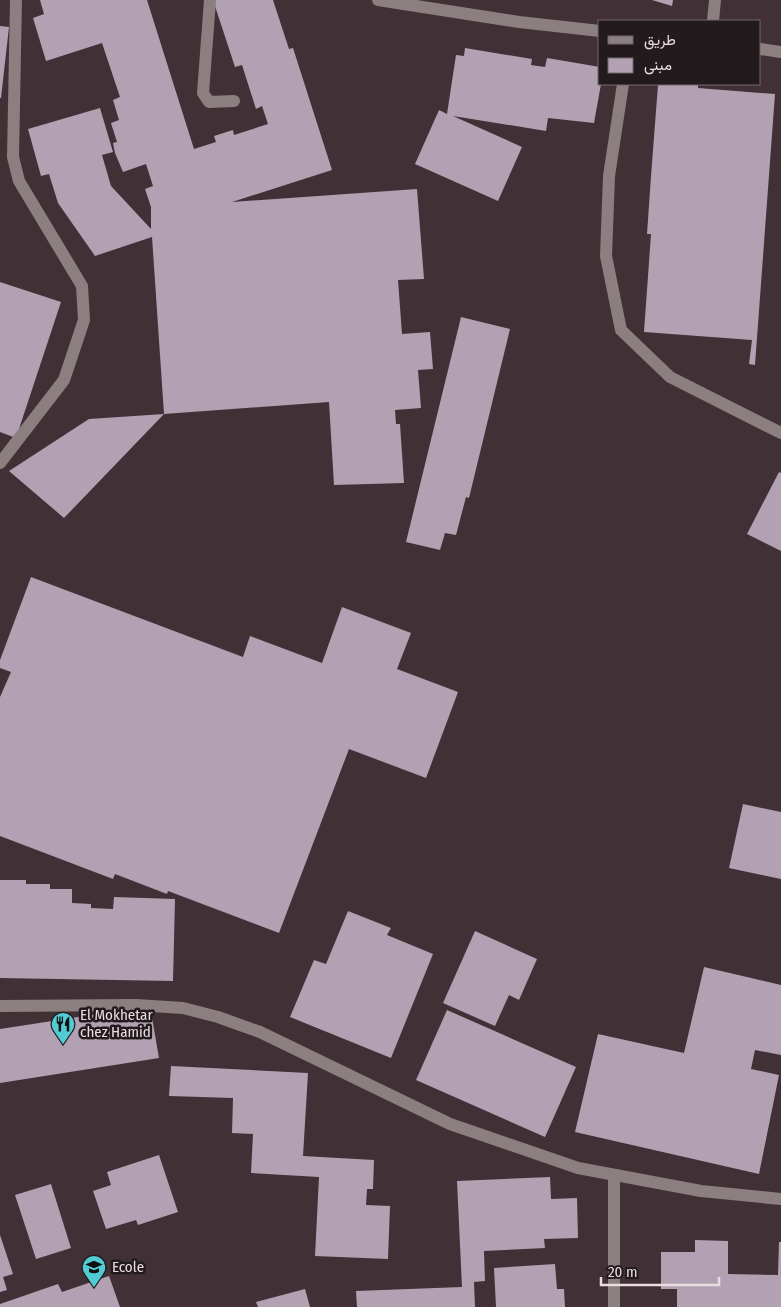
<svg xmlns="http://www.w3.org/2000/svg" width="781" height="1307" font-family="'Fira Sans Condensed',Vazirmatn,sans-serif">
	<rect width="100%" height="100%" fill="#423037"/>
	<!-- building -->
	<g fill="#b1a1b2">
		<path d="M 40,0 L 147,0 L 194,149 L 216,142 L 214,136 L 233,130 L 234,135 L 268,124 L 262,106 L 256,109 L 242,65 L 235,67 L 213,0 L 273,0 L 289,49 L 293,48 L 332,170 L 232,202 L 417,189 L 424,279 L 398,280 L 402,334 L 430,332 L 433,369 L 418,370 L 421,408 L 395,410 L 396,424 L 400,424 L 404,483 L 334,485 L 329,402 L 164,414 L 152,237 L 95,256 L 58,203 L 49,174 L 41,176 L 28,129 L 100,108 L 113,152 L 102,155 L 111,186 L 151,229 L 151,207 L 145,189 L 153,186 L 146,164 L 123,172 L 115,153 L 113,143 L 117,142 L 111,123 L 119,120 L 113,100 L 120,97 L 102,43 L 46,61 L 33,18 L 44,14 Z"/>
		<path d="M 652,0 L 673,0 L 672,6 Z"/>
		<path d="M 0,26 L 9,27 L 1,98 L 0,98 Z"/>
		<path d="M 465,48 L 532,59 L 531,65 L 545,67 L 547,58 L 600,67 L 601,84 L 594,123 L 548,118 L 546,131 L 453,116 L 522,147 L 498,201 L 415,164 L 439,110 L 447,114 L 456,55 L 464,56 Z"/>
		<path d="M 662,84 L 698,84 L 698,88 L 775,94 L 755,365 L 749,364 L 752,340 L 644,332 L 651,234 L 647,234 L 651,176 L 658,85 Z"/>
		<path d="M 0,282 L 61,302 L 16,438 L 0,432 Z"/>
		<path d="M 461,317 L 510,329 L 469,498 L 466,497 L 456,535 L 445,533 L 440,550 L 406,542 Z"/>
		<path d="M 164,414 L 64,518 L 9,471 L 89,419 Z"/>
		<path d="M 779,472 L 781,473 L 781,551 L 747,534 Z"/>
		<path d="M 31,577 L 243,657 L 250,636 L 322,663 L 342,607 L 411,633 L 397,669 L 458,692 L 426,778 L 349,749 L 279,933 L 168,891 L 167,894 L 115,874 L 113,879 L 0,836 L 0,697 L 11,672 L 0,668 L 0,660 Z"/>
		<path d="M 743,804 L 781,812 L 781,879 L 729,868 Z"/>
		<path d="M 0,880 L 26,880 L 26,884 L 50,884 L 50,889 L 72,889 L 72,903 L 91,904 L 91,908 L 113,909 L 114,897 L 175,899 L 173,981 L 0,978 Z"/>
		<path d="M 348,911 L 391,928 L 387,935 L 433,954 L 391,1058 L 290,1017 L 314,960 L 326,964 Z"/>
		<path d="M 475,931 L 537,959 L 519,1000 L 509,995 L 495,1026 L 443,1003 Z"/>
		<path d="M 704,967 L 781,985 L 781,1055 L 755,1050 L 751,1069 L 779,1075 L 759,1174 L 575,1132 L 598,1034 L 684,1053 Z"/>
		<path d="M 150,1006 L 159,1058 L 0,1083 L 0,1029 Z"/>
		<path d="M 447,1010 L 576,1067 L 545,1137 L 416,1080 Z"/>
		<path d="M 171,1066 L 308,1073 L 303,1156 L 374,1160 L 373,1189 L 367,1189 L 366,1205 L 390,1206 L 388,1259 L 315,1256 L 319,1177 L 251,1173 L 253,1134 L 232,1133 L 233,1098 L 169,1096 Z"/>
		<path d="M 159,1155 L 178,1212 L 138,1225 L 136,1220 L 106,1229 L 93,1191 L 111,1185 L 107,1172 Z"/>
		<path d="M 550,1177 L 551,1199 L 577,1198 L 578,1238 L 544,1239 L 545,1248 L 484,1251 L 485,1281 L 474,1282 L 475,1307 L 357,1307 L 356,1291 L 462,1287 L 457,1181 Z"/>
		<path d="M 51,1184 L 71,1248 L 36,1259 L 15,1195 Z"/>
		<path d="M 0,1235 L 13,1274 L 3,1277 L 7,1290 L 0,1292 Z"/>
		<path d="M 695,1240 L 728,1241 L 728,1274 L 778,1275 L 779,1242 L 781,1242 L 781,1307 L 677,1307 L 677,1289 L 661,1289 L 661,1252 L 695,1252 Z"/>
		<path d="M 555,1264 L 557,1289 L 564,1289 L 565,1307 L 496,1307 L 494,1268 Z"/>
		<path d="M 109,1276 L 120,1307 L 0,1307 L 0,1304 L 58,1284 L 62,1292 Z"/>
		<path d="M 305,1289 L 310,1307 L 258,1307 L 256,1302 Z"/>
	</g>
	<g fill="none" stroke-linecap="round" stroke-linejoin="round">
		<!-- minor -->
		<g stroke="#8b807f" stroke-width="12">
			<path d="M 210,0 L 203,93 L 209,102 L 234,101"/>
			<path d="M 378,0 L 519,22 L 600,31"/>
			<path d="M 713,21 L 715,0"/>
			<path d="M 760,49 L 781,52"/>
			<path d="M 623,84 L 609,176 L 606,256 L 621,330 L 670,377 L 781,433"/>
			<path d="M 0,463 L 64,380 L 84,320 L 82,286 L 19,181 L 13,157 L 16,0"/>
			<path d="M 0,1006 L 136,1005 L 183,1008 L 218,1017 L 260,1032 L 450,1124 L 578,1168 L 701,1191 L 781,1199"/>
			<path d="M 614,1175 L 614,1307"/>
		</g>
	</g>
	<!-- icons -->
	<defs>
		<g id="restaurant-pin" transform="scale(1.25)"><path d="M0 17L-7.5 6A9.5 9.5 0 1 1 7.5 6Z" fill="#51ccd4" stroke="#231a1e"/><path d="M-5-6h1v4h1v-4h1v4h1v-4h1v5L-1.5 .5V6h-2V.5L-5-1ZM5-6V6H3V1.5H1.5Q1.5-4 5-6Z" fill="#111"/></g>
		<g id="school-pin" transform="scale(1.25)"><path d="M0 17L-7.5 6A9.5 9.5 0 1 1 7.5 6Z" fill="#51ccd4" stroke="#231a1e"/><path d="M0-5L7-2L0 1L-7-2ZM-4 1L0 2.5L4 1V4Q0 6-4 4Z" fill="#111"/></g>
	</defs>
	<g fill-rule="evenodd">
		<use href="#restaurant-pin" x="63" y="1024"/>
		<use href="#school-pin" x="94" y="1267"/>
	</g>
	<g text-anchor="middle" stroke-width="5" stroke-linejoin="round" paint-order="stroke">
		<!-- poi labels -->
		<g font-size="15" fill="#e9dde1" stroke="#231a1e" text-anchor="start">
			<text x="80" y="1020">El Mokhetar<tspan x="80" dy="17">chez Hamid</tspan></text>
			<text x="112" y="1272">Ecole</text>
		</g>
	</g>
	<!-- legend -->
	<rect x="598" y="20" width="162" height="65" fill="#231a1e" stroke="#72686c"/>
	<rect x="608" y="36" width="25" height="8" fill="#8b807f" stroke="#72686c"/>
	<text x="644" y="45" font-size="15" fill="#e9dde1">طريق</text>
	<rect x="608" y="58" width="25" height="15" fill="#b1a1b2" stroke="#72686c"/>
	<text x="644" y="70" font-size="15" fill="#e9dde1">مبنى</text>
	<!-- scale -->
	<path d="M601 1277v8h118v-8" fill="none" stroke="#e9dde1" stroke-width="2.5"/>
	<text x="608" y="1277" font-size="15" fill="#e9dde1" stroke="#231a1e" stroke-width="4" paint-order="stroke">20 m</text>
</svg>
